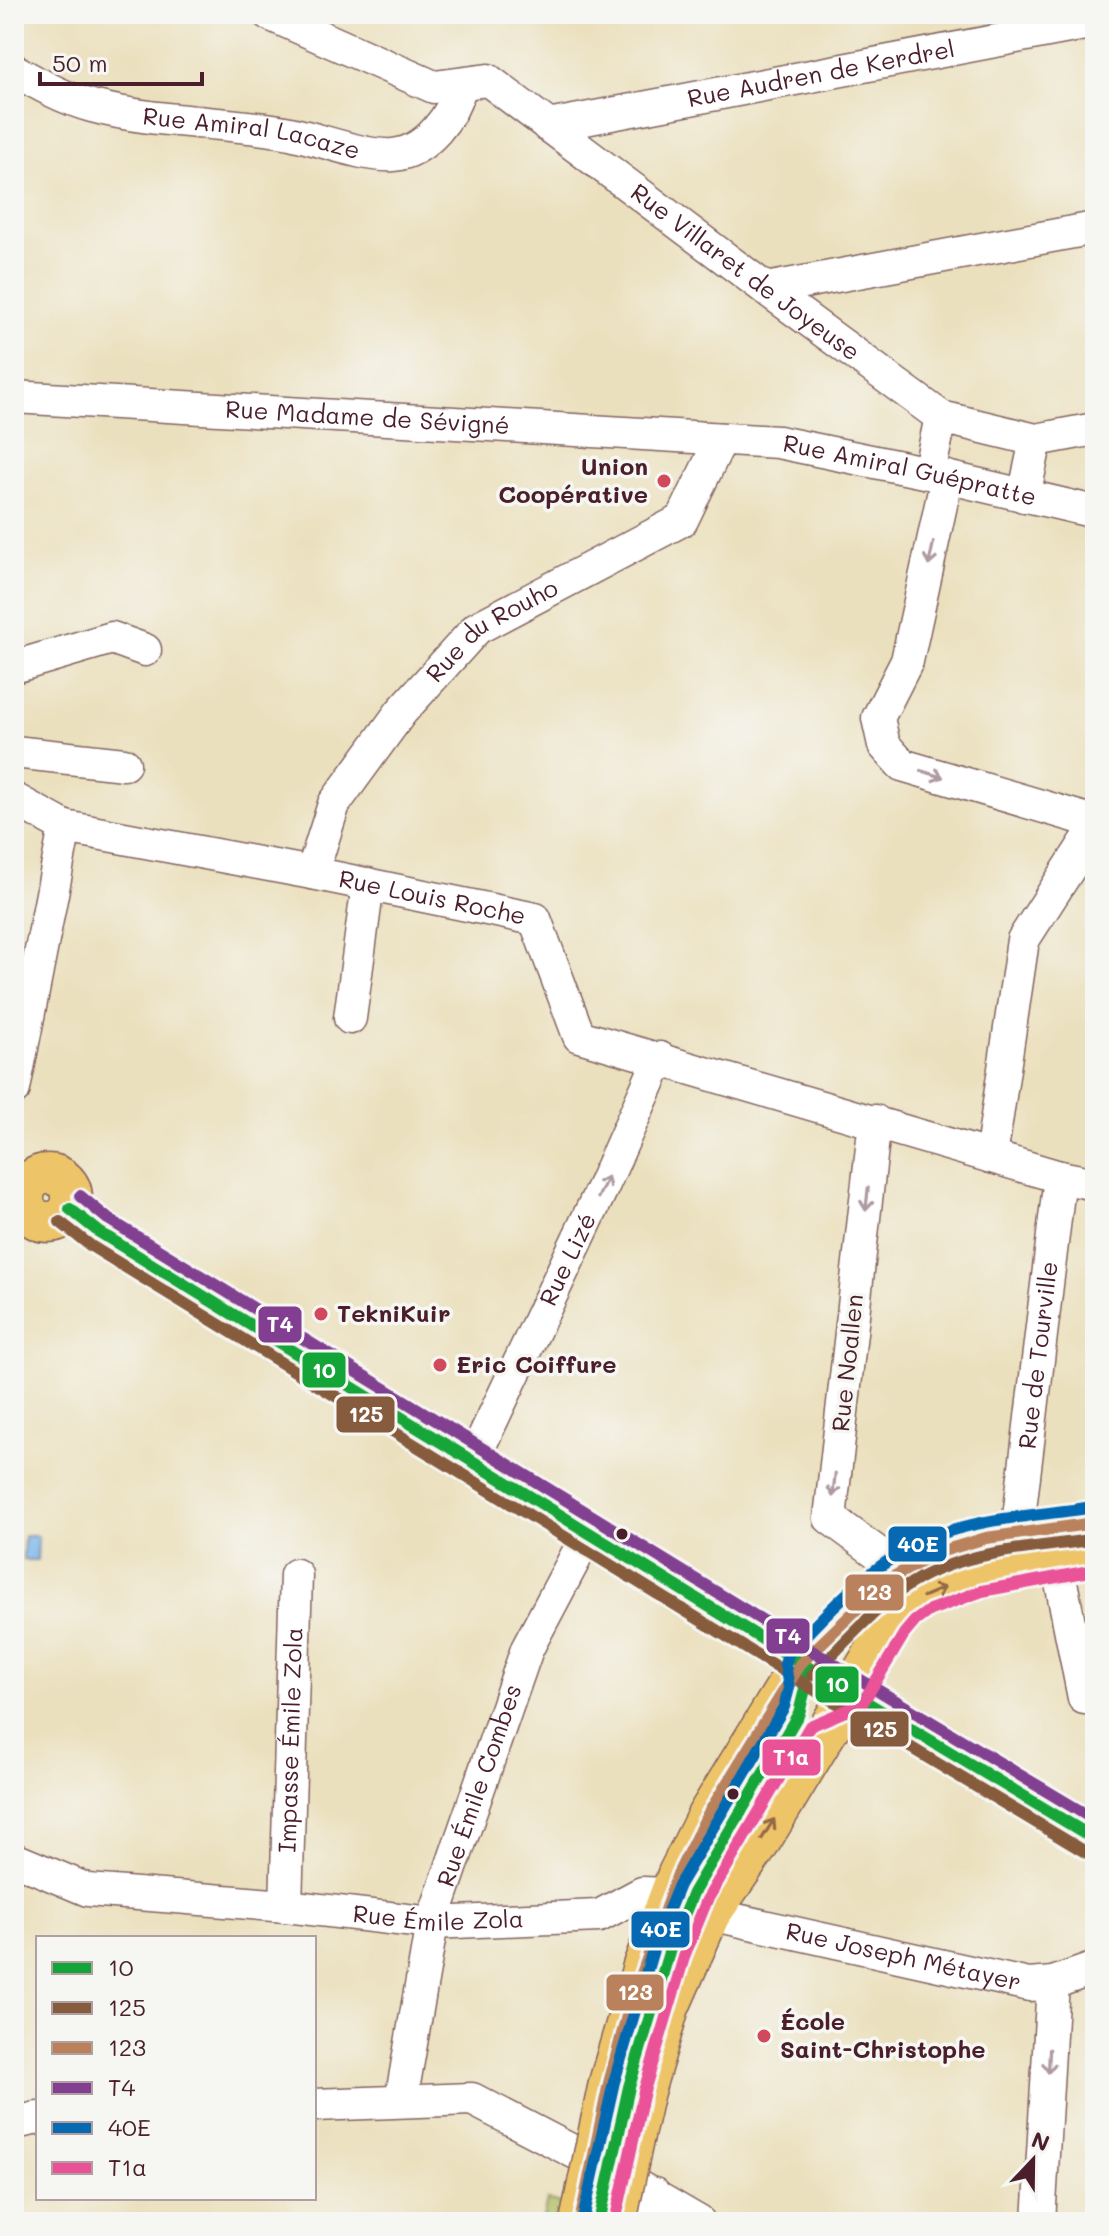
<svg xmlns="http://www.w3.org/2000/svg" width="1109" height="2236" font-family="Mali,sans-serif">
	<rect width="100%" height="100%" fill="#f6f6f2"/>
	<filter id="ink" filterUnits="userSpaceOnUse"><feTurbulence type="fractalNoise" baseFrequency=".0125" numOctaves="2"/><feDisplacementMap in="SourceGraphic" scale="16" xChannelSelector="R" yChannelSelector="G"/><feConvolveMatrix kernelMatrix="1 2 1 2 8 2 1 2 1" color-interpolation-filters="sRGB"/></filter>
	<filter id="wash" filterUnits="userSpaceOnUse"><feTurbulence type="fractalNoise" baseFrequency=".006" numOctaves="4" result="noise"/><feDisplacementMap in="SourceGraphic" scale="32" xChannelSelector="R" yChannelSelector="G"/><feGaussianBlur stdDeviation="1.8" result="paint"/><feColorMatrix in="noise" values="0 0 0 0 0 0 0 0 0 0 0 0 0 0 0 0 0 1.4 0 .05"/><feComposite in="paint" operator="in"/></filter>
	<g filter="url(#wash)">
		<rect width="100%" height="100%" fill="#ebe0bd"/>
		<!-- green -->
		<path fill="#aebd5f" stroke="#7c6e45" stroke-width="2" d="M 547,2200 L 625,2222 L 542,2222 Z"/>
		<!-- water -->
		<path fill="#75b3e8" stroke="#60698a" stroke-width="2" d="M 24,1536 L 38,1536 L 37,1560 L 23,1560 Z"/>
	</g>
	<g filter="url(#ink)">
		<g fill="none" stroke-linecap="round" stroke-linejoin="round">
			<!-- minor casing -->
			<g stroke="#82635e" stroke-width="35">
				<g id="minor">
					<path id="s1" d="M 269,14 L 434,87 L 488,80 L 766,289 L 941,417 L 1036,440 L 1095,429"/>
					<path id="s2" d="M 14,70 C 38,84 65,99 92,106 C 155,123 221,121 285,132 C 317,138 363,157 393,155 C 427,152 453,115 461,85"/>
					<path id="s3" d="M 548,126 L 1095,22"/>
					<path d="M 766,289 L 1095,228"/>
					<path id="s4" d="M 14,397 L 778,442 L 929,473 L 1095,512"/>
					<path d="M 929,473 L 941,417"/>
					<path d="M 947,477 L 907,661 L 878,718 L 884,745 L 902,765 L 1095,822"/>
					<path d="M 1024,496 L 1036,440"/>
					<path d="M 14,667 L 112,638 L 145,650"/>
					<path d="M 14,752 L 124,764"/>
					<path id="s5" d="M 14,799 L 65,827 L 312,873 L 535,919 L 579,1036 L 1060,1177 L 1095,1184"/>
					<path id="s6" d="M 312,873 L 334,804 L 401,712 L 477,628 L 682,520 L 721,439"/>
					<path d="M 350,1018 L 368,884"/>
					<path d="M 14,1089 L 65,827"/>
					<path d="M 875,1121 L 830,1518 L 901,1570"/>
					<path d="M 991,1157 L 1023,940 L 1095,828"/>
					<path d="M 14,1213 L 26,1207"/>
					<path id="s7" d="M 473,1460 L 604,1184 L 660,1058"/>
					<path id="s8" d="M 1017,1534 L 1060,1177"/>
					<path d="M 1057,1562 L 1084,1698 L 1095,1697"/>
					<path d="M 851,1692 L 1095,1839"/>
					<path id="s9" d="M 14,1859 L 88,1890 L 286,1906 L 432,1923 L 599,1916 L 642,1893 L 670,1894"/>
					<path id="s10" d="M 286,1906 L 296,1575"/>
					<path id="s11" d="M 710,1914 L 1029,1985 L 1053,1983 L 1095,1968"/>
					<path id="s12" d="M 401,2101 L 432,1923 L 527,1649 L 589,1532"/>
					<path d="M 314,2105 L 472,2099 L 578,2154"/>
					<path d="M 14,2123 L 38,2118"/>
					<path d="M 639,2187 L 699,2222"/>
					<path d="M 649,2222 L 654,2194"/>
					<path d="M 1039,2222 L 1053,1983"/>
				</g>
			</g>
			<!-- major casing -->
			<g stroke="#82635e" stroke-width="43">
				<g id="major">
					<circle cx="48" cy="1198" r="24"/>
					<path d="M 70,1209 L 99,1232 L 851,1692"/>
					<path d="M 609,2083 L 643,1966 L 678,1874 L 707,1816 L 801,1663 L 886,1581 C 953,1531 1017,1537 1095,1523"/>
					<path d="M 634,2135 L 644,2091 L 669,2007 L 710,1914 L 757,1847 L 891,1625 C 937,1568 1028,1568 1095,1554"/>
				</g>
			</g>
			<!-- minor -->
			<use href="#minor" stroke="#fff" stroke-width="32"/>
			<!-- major -->
			<use href="#major" stroke="#eec469" stroke-width="40"/>
			<!-- major-bridge casing -->
			<g stroke="#82635e" stroke-width="43" stroke-linecap="butt">
				<g id="major-bridge">
					<path d="M 580,2222 L 609,2083"/>
					<path d="M 616,2222 L 634,2135"/>
				</g>
			</g>
			<!-- major-bridge -->
			<use href="#major-bridge" stroke="#eec469" stroke-width="40"/>
			<!-- bus-1 casing -->
			<g stroke="#f6f6f2" stroke-width="18">
				<g id="bus-1">
					<path d="M 70,1209 L 99,1232 L 801,1663 L 1095,1839"/>
					<path d="M 599,2222 L 629,2087 L 670,1949 L 693,1893 L 799,1713 L 805,1689 L 801,1663"/>
				</g>
			</g>
			<!-- bus-2 casing -->
			<g stroke="#f6f6f2" stroke-width="18">
				<g id="bus-2">
					<path d="M 60,1222 L 91,1246 L 793,1677 L 1087,1853"/>
					<path d="M 812,1675 C 840,1648 866,1617 896,1594 C 952,1549 1028,1550 1095,1539"/>
				</g>
			</g>
			<!-- bus-3 casing -->
			<g stroke="#f6f6f2" stroke-width="18">
				<path id="bus-3" d="M 580,2222 L 609,2083 L 628,2012 L 678,1874 L 707,1816 L 801,1663 L 886,1581 L 936,1553 L 986,1538 L 1095,1523"/>
			</g>
			<!-- bus-4 casing -->
			<g stroke="#f6f6f2" stroke-width="18">
				<path id="bus-4" d="M 80,1196 L 108,1219 L 809,1649 L 1095,1820"/>
			</g>
			<!-- bus-5 casing -->
			<g stroke="#f6f6f2" stroke-width="18">
				<path id="bus-5" d="M 583,2219 L 614,2082 L 655,1943 L 679,1885 L 784,1707 L 789,1688 L 785,1664 L 788,1654 C 828,1611 875,1560 930,1538 C 981,1517 1039,1516 1093,1507"/>
			</g>
			<!-- bus-6 casing -->
			<g stroke="#f6f6f2" stroke-width="18">
				<path id="bus-6" d="M 615,2222 L 644,2091 L 685,1954 L 707,1900 L 810,1726 L 862,1704 L 904,1634 L 915,1621 L 930,1610 L 982,1591 L 1095,1570"/>
			</g>
			<!-- bus-1 -->
			<use href="#bus-1" stroke="#13a538" stroke-width="12"/>
			<!-- bus-2 -->
			<use href="#bus-2" stroke="#875b3d" stroke-width="12"/>
			<!-- bus-3 -->
			<use href="#bus-3" stroke="#b9825d" stroke-width="12"/>
			<!-- bus-4 -->
			<use href="#bus-4" stroke="#823f91" stroke-width="12"/>
			<!-- bus-5 -->
			<use href="#bus-5" stroke="#0669b2" stroke-width="12"/>
			<!-- bus-6 -->
			<use href="#bus-6" stroke="#ea5297" stroke-width="12"/>
		</g>
		<!-- one-way arrows -->
		<defs><path id="oneway-shaft" d="M-6 0H5M1.5-3L5.5 0L1.5 3" fill="none" stroke-width="1.6" stroke-linecap="round" stroke-linejoin="round" transform="scale(2)"/></defs>
		<g stroke="#ae9aa0">
			<use href="#oneway-shaft" transform="translate(931 554) rotate(102)"/>
			<use href="#oneway-shaft" transform="translate(932 774) rotate(17)"/>
			<use href="#oneway-shaft" transform="translate(603 1187) rotate(-65)"/>
			<use href="#oneway-shaft" transform="translate(867 1199) rotate(96)"/>
			<use href="#oneway-shaft" transform="translate(834 1485) rotate(96)"/>
			<use href="#oneway-shaft" transform="translate(1049 2061) rotate(93)"/>
		</g>
		<g stroke="#946947">
			<use href="#oneway-shaft" transform="translate(934 1592) rotate(-23)"/>
			<use href="#oneway-shaft" transform="translate(768 1829) rotate(-58)"/>
		</g>
	</g>
	<!-- markers -->
	<g fill="#d1495b" stroke="#f6f6f2" stroke-width="3">
		<circle cx="664" cy="481" r="8"/>
		<circle cx="321" cy="1314" r="8"/>
		<circle cx="440" cy="1365" r="8"/>
		<circle cx="764" cy="2036" r="8"/>
	</g>
	<g fill="#4a1f2b" stroke="#f6f6f2" stroke-width="3">
		<circle cx="622" cy="1534" r="7"/>
		<circle cx="733" cy="1794" r="7"/>
	</g>
	<g text-anchor="middle" stroke-width="7" stroke-linejoin="round" paint-order="stroke">
		<!-- street labels -->
		<g font-size="24" fill="#4a1f2b" stroke="#f6f6f2">
			<text dy="8" stroke="none"><textPath href="#s3" startOffset="278">Rue Audren de Kerdrel</textPath></text>
			<text dy="8" stroke="none"><textPath href="#s2" startOffset="248">Rue Amiral Lacaze</textPath></text>
			<text dy="8" stroke="none"><textPath href="#s1" startOffset="556">Rue Villaret de Joyeuse</textPath></text>
			<text dy="8" stroke="none"><textPath href="#s4" startOffset="354">Rue Madame de Sévigné</textPath></text>
			<text dy="8" stroke="none"><textPath href="#s4" startOffset="900">Rue Amiral Guépratte</textPath></text>
			<text dy="8" stroke="none"><textPath href="#s6" startOffset="310">Rue du Rouho</textPath></text>
			<text dy="8" stroke="none"><textPath href="#s5" startOffset="432">Rue Louis Roche</textPath></text>
			<text dy="8" stroke="none"><textPath href="#s7" startOffset="222">Rue Lizé</textPath></text>
			<text dy="8" stroke="none"><textPath href="#s8" startOffset="180">Rue de Tourville</textPath></text>
			<text transform="translate(848 1363) rotate(-84)" y="8">Rue Noallen</text>
			<text dy="8" stroke="none"><textPath href="#s10" startOffset="166">Impasse Émile Zola</textPath></text>
			<text dy="8" stroke="none"><textPath href="#s12" startOffset="326">Rue Émile Combes</textPath></text>
			<text dy="8" stroke="none"><textPath href="#s9" startOffset="432">Rue Émile Zola</textPath></text>
			<text dy="8" stroke="none"><textPath href="#s11" startOffset="198">Rue Joseph Métayer</textPath></text>
		</g>
		<!-- poi labels -->
		<g font-size="24" font-weight="bold" fill="#4a1f2b" stroke="#f6f6f2" text-anchor="start">
			<text x="648" y="475" text-anchor="end">Union<tspan x="648" dy="28">Coopérative</tspan></text>
			<text x="337" y="1322">TekniKuir</text>
			<text x="456" y="1373">Eric Coiffure</text>
			<text x="780" y="2030">École<tspan x="780" dy="28">Saint-Christophe</tspan></text>
		</g>
	</g>
	<g stroke="#f6f6f2" stroke-width="3">
		<rect x="257" y="1305" width="46" height="39" rx="8" fill="#823f91"/>
		<rect x="301" y="1351" width="46" height="38" rx="8" fill="#13a538"/>
		<rect x="335" y="1395" width="61" height="39" rx="8" fill="#875b3d"/>
		<rect x="887" y="1525" width="61" height="38" rx="8" fill="#0669b2"/>
		<rect x="844" y="1573" width="61" height="39" rx="8" fill="#b9825d"/>
		<rect x="765" y="1617" width="46" height="38" rx="8" fill="#823f91"/>
		<rect x="814" y="1665" width="46" height="39" rx="8" fill="#13a538"/>
		<rect x="849" y="1710" width="61" height="38" rx="8" fill="#875b3d"/>
		<rect x="761" y="1738" width="61" height="39" rx="8" fill="#ea5297"/>
		<rect x="630" y="1910" width="61" height="39" rx="8" fill="#0669b2"/>
		<rect x="605" y="1973" width="60" height="39" rx="8" fill="#b9825d"/>
	</g>
	<g font-size="22" text-anchor="middle" font-weight="bold" fill="#fff">
		<text x="280" y="1332">T4</text>
		<text x="324" y="1378">10</text>
		<text x="366" y="1422">125</text>
		<text x="918" y="1552">40E</text>
		<text x="874" y="1600">123</text>
		<text x="788" y="1644">T4</text>
		<text x="837" y="1692">10</text>
		<text x="880" y="1737">125</text>
		<text x="791" y="1765">T1a</text>
		<text x="661" y="1937">40E</text>
		<text x="635" y="2000">123</text>
	</g>
	<!-- margin -->
	<rect width="1109" height="2236" fill="none" stroke="#f6f6f2" stroke-width="48"/>
	<!-- legend -->
	<rect x="36" y="1936" width="280" height="264" fill="#f6f6f2" stroke="#b1a0a2" stroke-width="2"/>
	<rect x="52" y="1962" width="40" height="12" fill="#13a538" stroke="#b1a0a2" stroke-width="2"/>
	<text x="108" y="1976" font-size="24" fill="#4a1f2b">10</text>
	<rect x="52" y="2002" width="40" height="12" fill="#875b3d" stroke="#b1a0a2" stroke-width="2"/>
	<text x="108" y="2016" font-size="24" fill="#4a1f2b">125</text>
	<rect x="52" y="2042" width="40" height="12" fill="#b9825d" stroke="#b1a0a2" stroke-width="2"/>
	<text x="108" y="2056" font-size="24" fill="#4a1f2b">123</text>
	<rect x="52" y="2082" width="40" height="12" fill="#823f91" stroke="#b1a0a2" stroke-width="2"/>
	<text x="108" y="2096" font-size="24" fill="#4a1f2b">T4</text>
	<rect x="52" y="2122" width="40" height="12" fill="#0669b2" stroke="#b1a0a2" stroke-width="2"/>
	<text x="108" y="2136" font-size="24" fill="#4a1f2b">40E</text>
	<rect x="52" y="2162" width="40" height="12" fill="#ea5297" stroke="#b1a0a2" stroke-width="2"/>
	<text x="108" y="2176" font-size="24" fill="#4a1f2b">T1a</text>
	<!-- north arrow -->
	<g transform="translate(1033 2160) rotate(22)" stroke="#f6f6f2" stroke-width="6" paint-order="stroke">
	<path d="M0-6L14 30L0 20L-14 30Z" fill="#4a1f2b"/>
	<text y="-12" font-size="22" font-weight="bold" text-anchor="middle" fill="#4a1f2b">N</text>
	</g>
	<!-- scale -->
	<path d="M40 72v12h162v-12" fill="none" stroke="#4a1f2b" stroke-width="4"/>
	<text x="52" y="72" font-size="24" fill="#4a1f2b" stroke="#f6f6f2" stroke-width="6" paint-order="stroke">50 m</text>
</svg>
